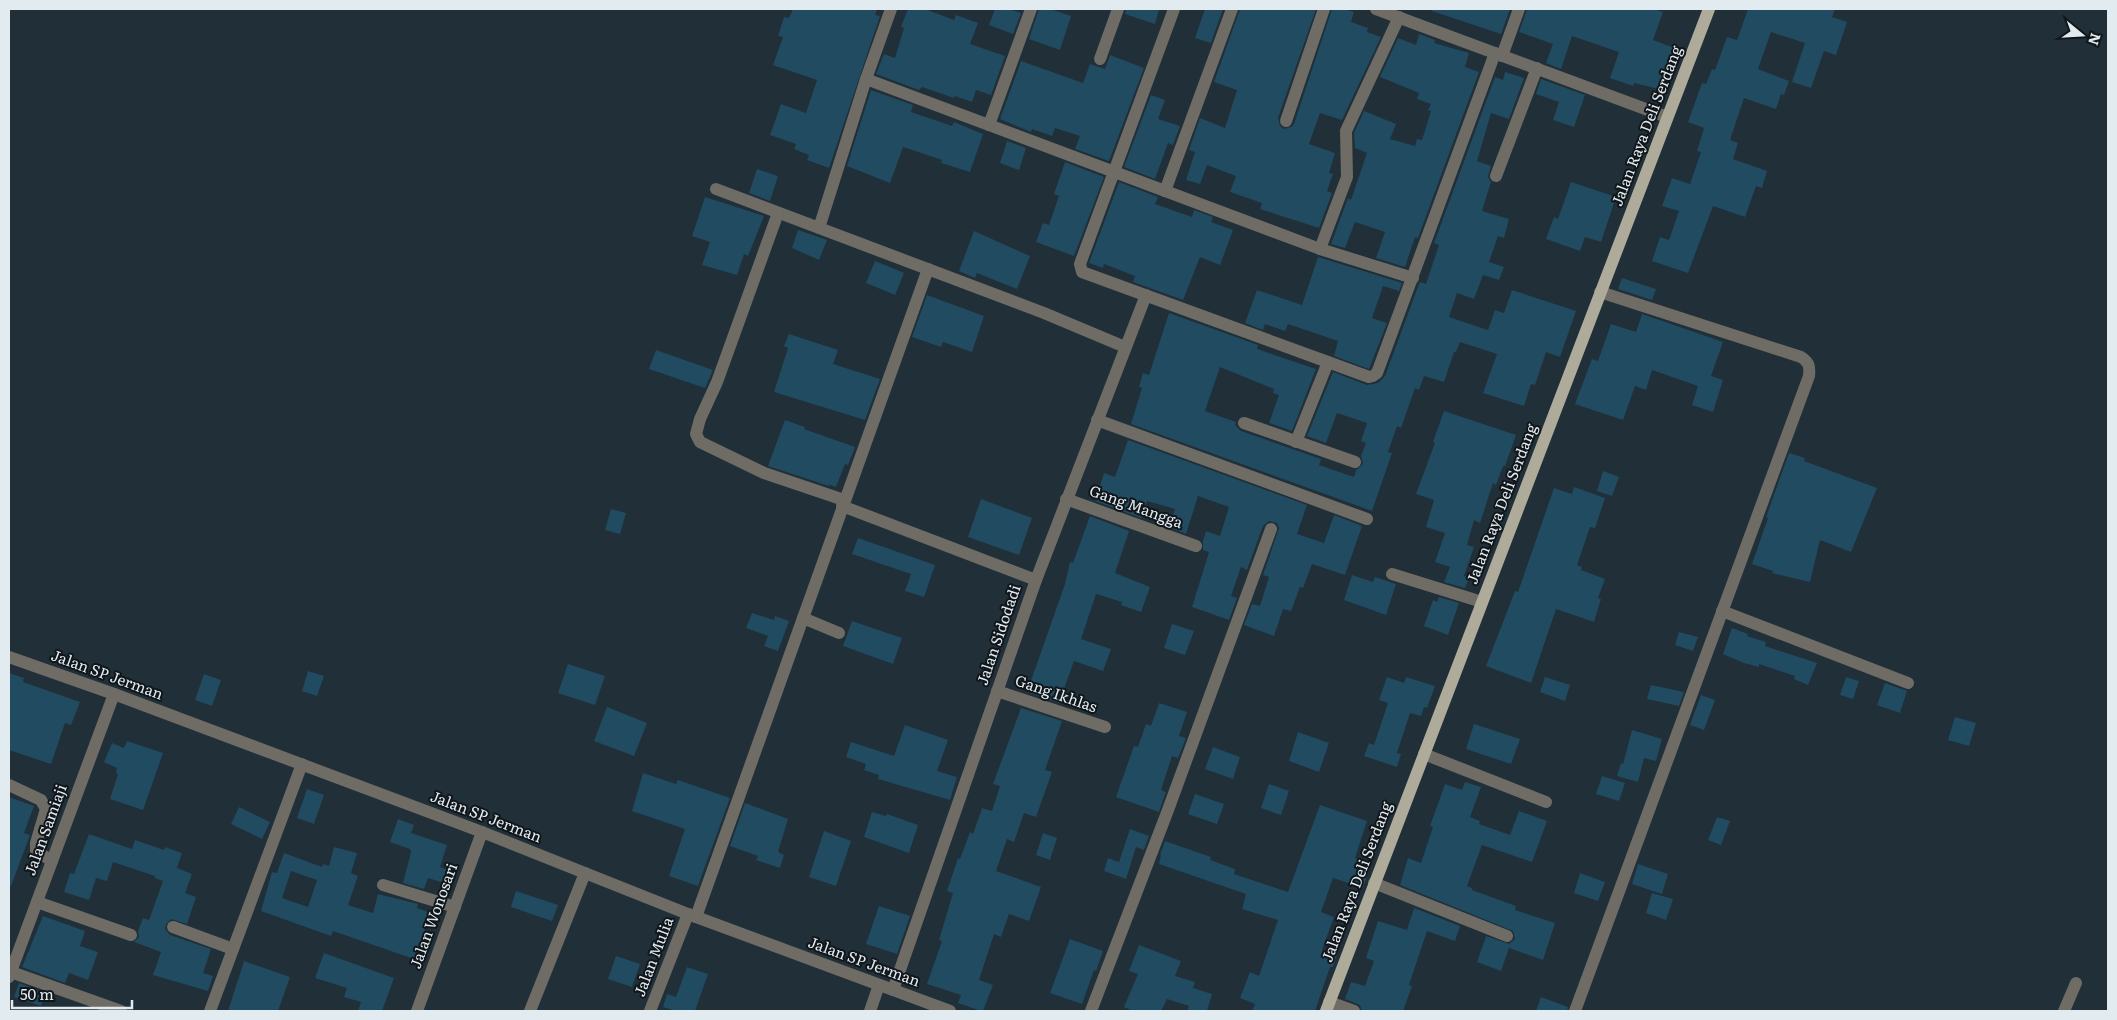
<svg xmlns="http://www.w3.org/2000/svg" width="2117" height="1020" font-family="Literata,serif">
	<rect width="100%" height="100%" fill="#202f38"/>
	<!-- building -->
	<g fill="#204b61" fill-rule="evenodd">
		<path d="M 793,9 L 877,9 L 875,15 L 880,16 L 829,168 L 807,160 L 809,155 L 794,149 L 796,144 L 770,135 L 781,104 L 806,113 L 817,80 L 773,65 L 783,37 L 778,36 L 784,17 L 789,18 Z"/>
		<path d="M 908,9 L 925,9 L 954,20 L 956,15 L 978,23 L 970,44 L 1005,56 L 991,95 L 976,90 L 972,102 L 955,96 L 954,98 L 922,87 L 919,90 L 876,74 L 884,54 L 895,58 L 904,28 L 901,27 Z"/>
		<path d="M 995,9 L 1008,9 L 1021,13 L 1013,34 L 989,25 Z"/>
		<path d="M 1039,9 L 1050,9 L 1071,16 L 1060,50 L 1029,39 Z"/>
		<path d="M 1126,9 L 1159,9 L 1155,24 L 1125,14 Z"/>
		<path d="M 1205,9 L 1223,9 L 1211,43 L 1195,38 Z"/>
		<path d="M 1240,9 L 1316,9 L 1278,118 L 1280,126 L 1284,129 L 1291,127 L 1294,124 L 1332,9 L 1344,9 L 1354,12 L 1351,22 L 1368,28 L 1367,32 L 1381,37 L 1342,120 L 1320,113 L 1309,144 L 1335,153 L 1329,173 L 1333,174 L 1327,191 L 1332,193 L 1319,228 L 1260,209 L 1262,203 L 1230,192 L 1236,176 L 1207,165 L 1200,184 L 1186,180 L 1195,152 L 1189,150 L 1200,118 L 1225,128 L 1237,90 L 1214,82 Z"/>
		<path d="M 1432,9 L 1510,9 L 1501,34 L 1432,11 Z"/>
		<path d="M 1527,9 L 1653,9 L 1663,12 L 1653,40 L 1677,49 L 1663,90 L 1634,83 L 1633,86 L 1610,78 L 1619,52 L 1572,36 L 1561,69 L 1546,63 L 1553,44 L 1519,32 Z"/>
		<path d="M 1748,9 L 1835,9 L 1832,17 L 1847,22 L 1836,55 L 1824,51 L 1811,88 L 1792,82 L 1805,43 L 1771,32 L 1758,69 L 1789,81 L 1784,95 L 1781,94 L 1776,109 L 1744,98 L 1730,140 L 1738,143 L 1733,159 L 1767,171 L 1762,188 L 1756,186 L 1745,217 L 1713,206 L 1688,273 L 1652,261 L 1660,237 L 1669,240 L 1679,211 L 1662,206 L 1672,178 L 1690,184 L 1701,152 L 1697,151 L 1704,128 L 1688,122 L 1702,83 L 1706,84 L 1712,69 L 1715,70 L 1727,37 L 1737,40 Z"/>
		<path d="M 1419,34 L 1435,40 L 1434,43 L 1469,53 L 1465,67 L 1479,72 L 1418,238 L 1415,237 L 1405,267 L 1376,258 L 1385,232 L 1355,222 L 1345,248 L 1331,244 L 1348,198 L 1351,200 L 1367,153 L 1355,148 L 1354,133 L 1364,111 L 1396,124 L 1390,139 L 1415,146 L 1417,139 L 1422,140 L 1431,111 L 1428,110 L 1431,104 L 1417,99 L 1419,93 L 1380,77 L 1398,38 L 1416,45 Z"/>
		<path d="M 1110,55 L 1144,68 L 1109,161 L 1075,149 L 1080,136 L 1055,128 L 1052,136 L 1032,129 L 1031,132 L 1000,119 L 1021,61 L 1083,83 L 1090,64 L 1105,69 Z"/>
		<path d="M 1505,72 L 1524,78 L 1509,119 L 1491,113 L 1477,161 L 1491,166 L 1488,177 L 1491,182 L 1482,211 L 1509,219 L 1504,238 L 1498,236 L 1489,262 L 1504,267 L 1499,280 L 1483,275 L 1474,299 L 1457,293 L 1449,317 L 1488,330 L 1495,310 L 1504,313 L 1512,290 L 1576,311 L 1560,357 L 1546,352 L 1535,385 L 1531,384 L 1524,406 L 1483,393 L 1497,354 L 1460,342 L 1456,352 L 1454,352 L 1444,382 L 1424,376 L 1419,390 L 1415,388 L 1401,428 L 1397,426 L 1388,452 L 1392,453 L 1372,511 L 1131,424 L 1142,388 L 1139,387 L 1143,373 L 1149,375 L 1169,313 L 1258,345 L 1257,349 L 1316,369 L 1292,431 L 1269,423 L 1279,395 L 1273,393 L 1274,389 L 1220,367 L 1205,411 L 1236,422 L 1235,425 L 1241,431 L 1321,459 L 1319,465 L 1354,477 L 1356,470 L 1363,464 L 1361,456 L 1366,443 L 1361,441 L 1367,423 L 1337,413 L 1326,443 L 1307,436 L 1333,372 L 1367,385 L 1378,383 L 1385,376 L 1419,284 L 1420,282 L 1426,284 L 1439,245 L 1434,243 L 1495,77 L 1503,80 Z"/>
		<path d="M 1541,79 L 1585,95 L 1574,127 L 1553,120 L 1559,102 L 1536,94 Z"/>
		<path d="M 871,90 L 913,105 L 911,112 L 952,126 L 954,122 L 983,134 L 970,172 L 941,163 L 942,160 L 903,147 L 890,183 L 847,166 Z"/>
		<path d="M 1151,95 L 1165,100 L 1158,119 L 1180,126 L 1173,145 L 1168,143 L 1155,179 L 1124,167 Z"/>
		<path d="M 1007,141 L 1026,148 L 1019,170 L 1000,163 Z"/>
		<path d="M 1065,162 L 1104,177 L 1074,256 L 1036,242 L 1043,223 L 1049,225 L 1059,196 L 1054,194 Z"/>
		<path d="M 757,169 L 778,176 L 770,201 L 749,193 Z"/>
		<path d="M 1119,182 L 1158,197 L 1155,204 L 1192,217 L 1194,210 L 1213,217 L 1211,222 L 1233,230 L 1220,265 L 1200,257 L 1183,300 L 1133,282 L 1135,276 L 1104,264 L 1103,268 L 1089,263 Z"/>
		<path d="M 1571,182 L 1616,197 L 1601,242 L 1585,237 L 1580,251 L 1546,239 L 1554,217 L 1558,219 Z"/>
		<path d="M 705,197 L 764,216 L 748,256 L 744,254 L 737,275 L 702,265 L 710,242 L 692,236 Z"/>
		<path d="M 798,230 L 827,240 L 819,260 L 792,248 Z"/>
		<path d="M 974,231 L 1030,256 L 1017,289 L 977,273 L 975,278 L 959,271 Z"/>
		<path d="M 1318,257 L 1402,283 L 1399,291 L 1383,286 L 1372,318 L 1387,323 L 1369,369 L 1334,356 L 1338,341 L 1288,324 L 1285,331 L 1265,324 L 1263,330 L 1245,323 L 1257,290 L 1302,305 Z"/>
		<path d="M 875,261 L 904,273 L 895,295 L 866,283 Z"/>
		<path d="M 1622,278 L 1656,289 L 1652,300 L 1618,289 Z"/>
		<path d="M 927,295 L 984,316 L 972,352 L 943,342 L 941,347 L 912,337 Z"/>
		<path d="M 1642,314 L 1723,342 L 1711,376 L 1723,380 L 1713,412 L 1692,405 L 1698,386 L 1652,370 L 1646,390 L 1635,386 L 1623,420 L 1575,404 L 1592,359 L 1598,361 L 1611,324 L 1636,332 Z"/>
		<path d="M 789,334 L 838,350 L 833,364 L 880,379 L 865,420 L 774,392 L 788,348 L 784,346 Z"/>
		<path d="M 656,350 L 713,370 L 705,388 L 649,369 Z"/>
		<path d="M 1444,411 L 1516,435 L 1505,466 L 1503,466 L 1496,485 L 1493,483 L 1480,523 L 1474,520 L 1467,545 L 1474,547 L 1464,576 L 1469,578 L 1465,588 L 1444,582 L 1450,567 L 1435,562 L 1445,533 L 1426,527 L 1434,500 L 1416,494 L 1435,443 L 1433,442 Z"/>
		<path d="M 785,420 L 805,427 L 804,429 L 855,447 L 848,465 L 845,464 L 836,487 L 830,485 L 829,486 L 768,466 Z"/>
		<path d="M 1128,440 L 1307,505 L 1297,534 L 1324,543 L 1334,515 L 1362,526 L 1345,575 L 1312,564 L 1303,588 L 1300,587 L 1291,611 L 1283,609 L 1274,636 L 1244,625 L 1252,604 L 1260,606 L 1269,577 L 1263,575 L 1279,528 L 1277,523 L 1269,521 L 1263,526 L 1247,570 L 1241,567 L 1231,596 L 1237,598 L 1229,620 L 1192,607 L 1209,552 L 1203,550 L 1203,541 L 1206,531 L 1220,536 L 1229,507 L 1198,496 L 1186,534 L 1169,527 L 1175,509 L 1147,501 L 1141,518 L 1095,501 L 1104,473 L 1115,477 Z"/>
		<path d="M 1789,453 L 1805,458 L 1804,461 L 1877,488 L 1851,552 L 1820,540 L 1810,582 L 1772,573 L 1773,571 L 1752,564 L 1768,518 L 1766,517 Z"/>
		<path d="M 1603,471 L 1619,477 L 1612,496 L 1597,491 Z"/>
		<path d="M 1574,487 L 1605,498 L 1595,528 L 1590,527 L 1577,565 L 1582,567 L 1581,570 L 1605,579 L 1598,598 L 1601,599 L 1594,622 L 1556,609 L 1531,683 L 1486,666 L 1515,591 L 1518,592 L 1554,488 L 1572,494 Z"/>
		<path d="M 981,499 L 1032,518 L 1019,555 L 968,537 Z"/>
		<path d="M 611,509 L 626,513 L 620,534 L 605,530 Z"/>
		<path d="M 1090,516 L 1129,531 L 1115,573 L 1150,587 L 1141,612 L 1121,605 L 1122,602 L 1096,594 L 1081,639 L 1111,649 L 1103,671 L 1074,661 L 1059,703 L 1027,692 L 1065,584 L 1070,562 L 1073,563 Z"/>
		<path d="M 858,538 L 935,565 L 924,597 L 905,591 L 911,574 L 852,554 Z"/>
		<path d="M 1352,575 L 1373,582 L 1375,577 L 1396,584 L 1386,615 L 1344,600 Z"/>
		<path d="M 1439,597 L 1459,603 L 1448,635 L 1424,626 L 1433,600 L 1437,602 Z"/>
		<path d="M 752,613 L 774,620 L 775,616 L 789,621 L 778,651 L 764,646 L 768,636 L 746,628 Z"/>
		<path d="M 852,621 L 902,638 L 893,664 L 843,646 Z"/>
		<path d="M 1172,624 L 1194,631 L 1185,655 L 1164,648 Z"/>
		<path d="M 1732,628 L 1748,634 L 1747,636 L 1766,642 L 1765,646 L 1817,663 L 1808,685 L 1794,679 L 1795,676 L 1759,664 L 1759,667 L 1744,663 L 1723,654 Z"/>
		<path d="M 1679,632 L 1698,637 L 1693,651 L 1675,645 Z"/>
		<path d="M 568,664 L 605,676 L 595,705 L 558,693 Z"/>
		<path d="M 308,671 L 324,676 L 317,696 L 302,691 Z"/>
		<path d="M 9,673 L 24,678 L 23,682 L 80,702 L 71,725 L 65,723 L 51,764 L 9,750 Z"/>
		<path d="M 204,674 L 221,680 L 212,706 L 195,700 Z"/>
		<path d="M 1387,677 L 1404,683 L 1406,677 L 1435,686 L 1427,708 L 1424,707 L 1421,716 L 1410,713 L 1397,753 L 1401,754 L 1397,767 L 1364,756 L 1369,743 L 1374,745 L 1388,703 L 1379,700 Z"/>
		<path d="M 1545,677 L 1570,685 L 1565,701 L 1540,692 Z"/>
		<path d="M 1846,677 L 1859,681 L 1853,699 L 1840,695 Z"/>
		<path d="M 1885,683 L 1907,691 L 1900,713 L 1877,705 Z"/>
		<path d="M 1651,685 L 1684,692 L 1679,706 L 1647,699 Z"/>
		<path d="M 1701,695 L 1715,700 L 1704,730 L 1690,725 Z"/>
		<path d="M 1159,703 L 1187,712 L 1179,736 L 1186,738 L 1178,758 L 1172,756 L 1161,790 L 1166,792 L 1159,812 L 1116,797 L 1134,746 L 1138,747 L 1146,724 L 1151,726 Z"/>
		<path d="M 607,707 L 647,723 L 634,756 L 594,741 Z"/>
		<path d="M 1021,708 L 1062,721 L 1045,770 L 1052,772 L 1036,817 L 1024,813 L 1014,842 L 1007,839 L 996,871 L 1041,887 L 1029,921 L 1009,914 L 1001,937 L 994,934 L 979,980 L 993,985 L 983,1011 L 981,1011 L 958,1003 L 961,995 L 927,984 L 942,941 L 939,940 L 953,893 L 947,891 L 958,858 L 960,859 L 970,832 L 973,834 L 982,808 L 992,811 L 1000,786 L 993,784 Z"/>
		<path d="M 1955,717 L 1976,723 L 1969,746 L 1948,740 Z"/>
		<path d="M 1474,724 L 1520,739 L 1511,764 L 1466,749 Z"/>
		<path d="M 905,725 L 948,740 L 937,771 L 957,777 L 950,800 L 878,779 L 879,775 L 864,770 L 866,764 L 846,757 L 851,742 L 894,756 Z"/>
		<path d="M 1632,730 L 1662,739 L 1656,761 L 1644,758 L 1638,782 L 1617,776 L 1621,763 L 1623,764 Z"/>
		<path d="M 1298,732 L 1329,743 L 1319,772 L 1289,761 Z"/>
		<path d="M 127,741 L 163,753 L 143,810 L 110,799 L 118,774 L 116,773 L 117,768 L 104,762 L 112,743 L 124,748 Z"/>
		<path d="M 1213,747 L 1240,757 L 1233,779 L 1205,769 Z"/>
		<path d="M 643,773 L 676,784 L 678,780 L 730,798 L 698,886 L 669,876 L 685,829 L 632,811 Z"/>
		<path d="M 1602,776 L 1625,783 L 1619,801 L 1596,794 Z"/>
		<path d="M 1465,782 L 1481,787 L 1470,817 L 1480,821 L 1479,824 L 1510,835 L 1519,811 L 1547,821 L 1532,862 L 1482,845 L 1467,886 L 1472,888 L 1472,890 L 1516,906 L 1515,910 L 1555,923 L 1543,960 L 1509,948 L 1501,971 L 1477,962 L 1486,936 L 1509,944 L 1515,939 L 1513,931 L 1400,885 L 1408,858 L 1421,863 L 1433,827 L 1430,826 L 1445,784 L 1462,790 Z"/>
		<path d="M 1269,784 L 1289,791 L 1281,815 L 1261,808 Z"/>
		<path d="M 307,789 L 324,795 L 314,824 L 297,818 Z"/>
		<path d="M 1195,794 L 1224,804 L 1217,824 L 1188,814 Z"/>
		<path d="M 9,797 L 34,806 L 24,833 L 30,835 L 11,886 L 9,885 Z"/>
		<path d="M 745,803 L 788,819 L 778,852 L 784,855 L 780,868 L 756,860 L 758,856 L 730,846 Z"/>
		<path d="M 1320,805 L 1367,821 L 1355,858 L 1371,864 L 1363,888 L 1333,878 L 1321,912 L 1334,917 L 1322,950 L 1337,954 L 1333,967 L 1330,967 L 1315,1011 L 1252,1011 L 1255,1004 L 1240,998 L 1250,972 L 1259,976 L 1278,920 L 1242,909 L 1246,894 L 1159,864 L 1161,855 L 1160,855 L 1165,841 L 1211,857 L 1210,860 L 1235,869 L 1234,874 L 1288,892 Z"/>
		<path d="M 239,807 L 270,822 L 262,839 L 231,824 Z"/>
		<path d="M 872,812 L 886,816 L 887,814 L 918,825 L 909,853 L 864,837 Z"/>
		<path d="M 1717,817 L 1730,821 L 1721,845 L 1708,840 Z"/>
		<path d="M 398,819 L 414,825 L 411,833 L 447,845 L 440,867 L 448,870 L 444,883 L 428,878 L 424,889 L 403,883 L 411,852 L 410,849 L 390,842 Z"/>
		<path d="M 1130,829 L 1149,836 L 1144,850 L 1136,847 L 1126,879 L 1104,871 L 1108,858 L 1119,862 Z"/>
		<path d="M 824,831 L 851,841 L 836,886 L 809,877 Z"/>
		<path d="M 1043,833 L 1057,838 L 1050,860 L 1036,855 Z"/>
		<path d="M 89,834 L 132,849 L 135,840 L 164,850 L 165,847 L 182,853 L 177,868 L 192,874 L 185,893 L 196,897 L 187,924 L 171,919 L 166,924 L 165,929 L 170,935 L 211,949 L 203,973 L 213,976 L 208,991 L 153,975 L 161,952 L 134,942 L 139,937 L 138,931 L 143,918 L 149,920 L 163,881 L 155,878 L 155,876 L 113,862 L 107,881 L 96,878 L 89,900 L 64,892 L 70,873 L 74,874 Z"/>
		<path d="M 334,847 L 357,853 L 351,873 L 358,876 L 348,905 L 373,913 L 378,894 L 418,904 L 417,908 L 431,913 L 414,959 L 333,931 L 331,936 L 261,911 L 272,872 L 277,873 L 284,853 L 322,867 L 323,864 L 329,866 ZM 291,871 L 317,880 L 308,907 L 282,898 Z"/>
		<path d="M 1638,864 L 1668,874 L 1662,894 L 1632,884 Z"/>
		<path d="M 1580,873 L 1605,882 L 1598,901 L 1574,893 Z"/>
		<path d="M 516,891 L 558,905 L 552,921 L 511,907 Z"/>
		<path d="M 1652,893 L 1673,899 L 1666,920 L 1646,913 Z"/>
		<path d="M 879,906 L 910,916 L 897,954 L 866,944 Z"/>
		<path d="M 1414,908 L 1460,926 L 1455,941 L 1427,931 L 1409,985 L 1412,986 L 1403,1011 L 1362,1011 L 1360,1005 L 1345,999 L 1351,982 L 1365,986 L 1374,961 L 1366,958 L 1378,921 L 1407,930 Z"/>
		<path d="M 43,916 L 85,931 L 80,946 L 98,952 L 88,980 L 69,973 L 65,983 L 22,967 Z"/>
		<path d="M 1070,939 L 1103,951 L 1096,971 L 1094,970 L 1082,1004 L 1050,993 Z"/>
		<path d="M 1139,945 L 1181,961 L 1175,976 L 1195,982 L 1193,988 L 1212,994 L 1207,1011 L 1187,1011 L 1189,1006 L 1167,999 L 1161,1011 L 1133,1011 L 1124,1007 L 1138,974 L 1129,971 Z"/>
		<path d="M 324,953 L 394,978 L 382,1011 L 358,1011 L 361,1002 L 344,997 L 347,988 L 315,978 Z"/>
		<path d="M 616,956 L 640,964 L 632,987 L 608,979 Z"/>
		<path d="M 244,961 L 290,977 L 278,1011 L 228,1011 Z"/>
		<path d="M 687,967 L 708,974 L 695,1011 L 676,1011 L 663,1007 L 667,994 L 676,997 Z"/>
		<path d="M 19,983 L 45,993 L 41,1006 L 14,997 Z"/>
		<path d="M 1541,997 L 1568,1007 L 1567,1011 L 1536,1011 Z"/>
	</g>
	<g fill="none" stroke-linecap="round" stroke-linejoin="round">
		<!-- minor -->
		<g stroke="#6e6c65" stroke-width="12">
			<path d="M 1174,9 L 1080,264 L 1082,272 L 1369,377 L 1373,376 L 1377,373 L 1495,53"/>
			<path d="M 1376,9 L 1667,117"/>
			<path d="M 1502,56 L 1519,9"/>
			<path d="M 1100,59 L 1118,9"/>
			<path d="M 866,79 L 1320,249 L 1413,278"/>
			<path d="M 1286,121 L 1324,9"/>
			<path d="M 989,125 L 1031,9"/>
			<path d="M 1496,176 L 1537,68"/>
			<path d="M 716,189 L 1044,313 L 1125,347"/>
			<path d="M 1165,191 L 1232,9"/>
			<path d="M 778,213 L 717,382 L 700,419 L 696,434 L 700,442 L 764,473 L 844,500"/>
			<path d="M 819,228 L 866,79 L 891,9"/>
			<path d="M 1320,249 L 1347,177 L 1346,131 L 1399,17"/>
			<path d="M 1097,420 L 1367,519"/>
			<path d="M 1244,423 L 1355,462"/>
			<path d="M 1296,442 L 1328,362"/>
			<path d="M 1066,499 L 1196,546"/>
			<path d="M 842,506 L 1036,580"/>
			<path d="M 1392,574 L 1482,602"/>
			<path d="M 1722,611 L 1908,683"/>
			<path d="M 803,618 L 839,633"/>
			<path d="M 9,657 L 114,694 L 482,832 L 688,914 L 950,1011"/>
			<path d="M 997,691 L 1105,727"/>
			<path d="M 1424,754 L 1546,802"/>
			<path d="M 9,785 L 41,800 L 46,809 L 36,843 L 36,851 L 52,861"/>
			<path d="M 1374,883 L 1507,936"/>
			<path d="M 383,885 L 455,907"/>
			<path d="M 37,902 L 131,935"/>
			<path d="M 696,917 L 928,269"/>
			<path d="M 173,927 L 233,949"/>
			<path d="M 11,972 L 121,1011"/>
			<path d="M 9,977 L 114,694"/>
			<path d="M 893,990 L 1036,580 L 1146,295"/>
			<path d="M 1329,1002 L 1354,1011"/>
			<path d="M 210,1011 L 302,764"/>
			<path d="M 417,1011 L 482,832"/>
			<path d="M 530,1011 L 585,873"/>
			<path d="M 650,1011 L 688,914"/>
			<path d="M 870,1011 L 879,985"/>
			<path d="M 1091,1011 L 1168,810 L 1271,529"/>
			<path d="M 1575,1011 L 1809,376 C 1810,366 1809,362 1801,357 L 1600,292"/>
			<path d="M 2064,1011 L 2076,983"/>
		</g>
		<!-- major -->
		<path stroke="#aeab9b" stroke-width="12" d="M 1326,1011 L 1709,9"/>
	</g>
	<g text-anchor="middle" stroke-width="4" stroke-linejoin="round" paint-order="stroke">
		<!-- street labels -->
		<g font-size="15" fill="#e1ebf0" stroke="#10161a">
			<text transform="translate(1647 126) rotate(-69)" y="5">Jalan Raya Deli Serdang</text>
			<text transform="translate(1502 504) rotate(-69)" y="5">Jalan Raya Deli Serdang</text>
			<text transform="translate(1136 507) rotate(20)" y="5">Gang Mangga</text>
			<text transform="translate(999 635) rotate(-71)" y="5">Jalan Sidodadi</text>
			<text transform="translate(107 675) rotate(20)" y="5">Jalan SP Jerman</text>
			<text transform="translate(1056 694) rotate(19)" y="5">Gang Ikhlas</text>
			<text transform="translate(486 817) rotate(21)" y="5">Jalan SP Jerman</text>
			<text transform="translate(46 830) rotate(-70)" y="5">Jalan Samiaji</text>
			<text transform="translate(1357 882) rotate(-69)" y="5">Jalan Raya Deli Serdang</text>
			<text transform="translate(434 916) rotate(-70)" y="5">Jalan Wonosari</text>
			<text transform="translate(654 957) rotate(-69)" y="5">Jalan Mulia</text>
			<text transform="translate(864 962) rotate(20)" y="5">Jalan SP Jerman</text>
		</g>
	</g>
	<!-- border -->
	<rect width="2117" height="1020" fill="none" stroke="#e1ebf0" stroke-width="20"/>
	<!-- north arrow -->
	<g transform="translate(2082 35) rotate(108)" stroke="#10161a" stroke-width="4" paint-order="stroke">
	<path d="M0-4L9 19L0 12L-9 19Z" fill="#e1ebf0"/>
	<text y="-8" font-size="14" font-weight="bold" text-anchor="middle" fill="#e1ebf0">N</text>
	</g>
	<!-- scale -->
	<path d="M12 1000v8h120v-8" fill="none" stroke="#e1ebf0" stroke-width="2.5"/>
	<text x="20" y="1000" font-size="15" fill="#e1ebf0" stroke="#10161a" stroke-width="4" paint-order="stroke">50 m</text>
</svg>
